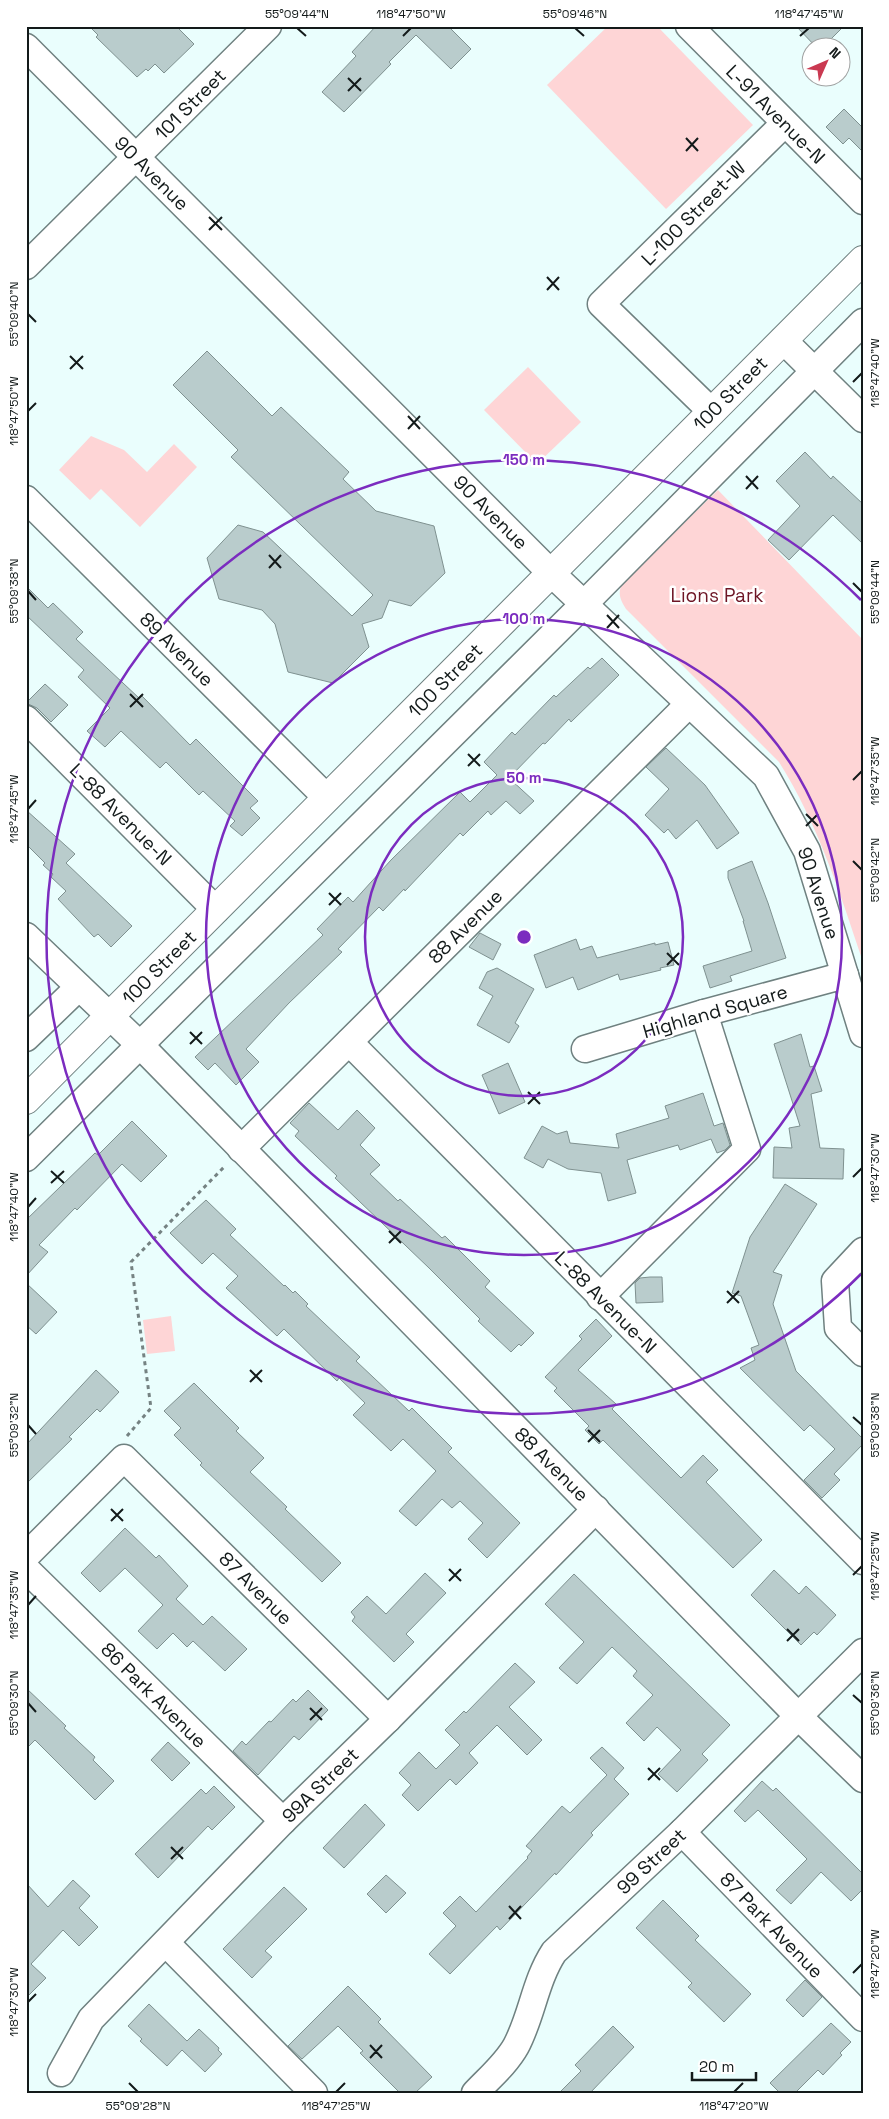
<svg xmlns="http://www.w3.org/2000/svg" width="889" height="2119" font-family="'Space Grotesk',sans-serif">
	<rect width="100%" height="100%" fill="#eafefd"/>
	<!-- green -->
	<g fill="#fed5d6">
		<path d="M 608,26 L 657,26 L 753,125 L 666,209 L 547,85 Z"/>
		<path d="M 528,367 L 581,422 L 537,464 L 484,410 Z"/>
		<path d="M 91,436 L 124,450 L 147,472 L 174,444 L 197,467 L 140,527 L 101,489 L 90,500 L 59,470 Z"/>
		<path d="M 718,490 L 863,640 L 863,962 C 840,893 818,824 779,762 L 626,609 C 620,599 617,593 623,582 Z"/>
		<path d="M 171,1316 L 175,1351 L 147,1354 L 143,1320 Z"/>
	</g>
	<!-- building -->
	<g fill="#b9cccc" stroke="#7f9190">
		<path d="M 89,26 L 176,26 L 194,44 L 164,73 L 155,64 L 148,71 L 146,69 L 137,77 L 96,37 L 98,35 Z"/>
		<path d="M 376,26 L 448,26 L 471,49 L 451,69 L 416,35 L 389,62 L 391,64 L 344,112 L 322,92 L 356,56 L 352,52 Z"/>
		<path d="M 796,26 L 844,26 L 822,48 L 817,48 Z"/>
		<path d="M 844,109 L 863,128 L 863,152 L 849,138 L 843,144 L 826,127 Z"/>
		<path d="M 207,351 L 272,416 L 281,407 L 349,472 L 343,479 L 376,511 L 434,526 L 445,573 L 411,606 L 389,600 L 382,618 L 362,624 L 369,647 L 333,683 L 288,672 L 275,624 L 262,610 L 219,599 L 207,558 L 238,525 L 263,532 L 352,616 L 373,595 L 231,457 L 238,450 L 173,385 Z"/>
		<path d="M 805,452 L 831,479 L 833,476 L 863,504 L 863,544 L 833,515 L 789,560 L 768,540 L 800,506 L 776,481 Z"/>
		<path d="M 26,586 L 48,608 L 53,603 L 83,632 L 76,639 L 139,698 L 141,695 L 190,745 L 196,739 L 258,801 L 250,808 L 260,818 L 242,836 L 230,826 L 235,821 L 203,791 L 199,795 L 166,762 L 160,768 L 121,731 L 105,747 L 87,731 L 110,708 L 78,677 L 84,670 L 26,615 Z"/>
		<path d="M 602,658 L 619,675 L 571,722 L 569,719 L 545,744 L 543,743 L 509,778 L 534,801 L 520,814 L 506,801 L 491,815 L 488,811 L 463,836 L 460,833 L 405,891 L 404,889 L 383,911 L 379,907 L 338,949 L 342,952 L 289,1003 L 246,1049 L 259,1062 L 236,1085 L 215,1063 L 208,1070 L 195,1057 L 323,935 L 317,929 L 348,897 L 353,902 L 391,860 L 460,792 L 470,802 L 497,775 L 484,762 L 512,732 L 515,735 L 554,695 L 556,697 L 588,667 L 590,669 Z"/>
		<path d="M 45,684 L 68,705 L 51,722 L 37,708 L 26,703 Z"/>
		<path d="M 666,748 L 705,785 L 739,833 L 717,849 L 697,820 L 676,839 L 668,829 L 664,833 L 645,815 L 669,789 L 646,767 Z"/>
		<path d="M 26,810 L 75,854 L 66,863 L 132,926 L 111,947 L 98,934 L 94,937 L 58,899 L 66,891 L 51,877 L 53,874 L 43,865 L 45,863 L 26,844 Z"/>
		<path d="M 752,861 L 768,903 L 786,958 L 730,976 L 732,981 L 710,988 L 703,966 L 752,951 L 743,921 L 744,921 L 728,878 L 728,871 Z"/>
		<path d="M 480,933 L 501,944 L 493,960 L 469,947 Z"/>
		<path d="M 576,939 L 580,950 L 592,946 L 597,958 L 655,943 L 655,945 L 668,942 L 674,965 L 660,968 L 661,970 L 620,980 L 618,974 L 578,990 L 573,977 L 546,988 L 534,955 Z"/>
		<path d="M 497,968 L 534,989 L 515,1023 L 519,1026 L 509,1043 L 477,1025 L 493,996 L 479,988 L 487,972 Z"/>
		<path d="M 801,1034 L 810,1067 L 814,1066 L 822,1091 L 811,1094 L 820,1148 L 844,1149 L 843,1179 L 773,1178 L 774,1147 L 792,1148 L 789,1128 L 800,1126 L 774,1044 Z"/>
		<path d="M 508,1063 L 525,1102 L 499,1114 L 482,1075 Z"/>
		<path d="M 703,1093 L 714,1126 L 723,1123 L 730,1145 L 725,1150 L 717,1153 L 711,1139 L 680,1150 L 678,1145 L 627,1160 L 636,1193 L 608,1201 L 601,1173 L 568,1169 L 548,1159 L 543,1168 L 524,1158 L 542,1126 L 557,1134 L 567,1131 L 570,1143 L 619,1148 L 616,1134 L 669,1118 L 665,1106 Z"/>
		<path d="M 309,1103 L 338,1130 L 357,1110 L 375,1128 L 360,1145 L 380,1165 L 370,1174 L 398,1201 L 400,1199 L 442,1238 L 445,1236 L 490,1281 L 485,1287 L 534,1333 L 521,1346 L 519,1344 L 511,1352 L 478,1321 L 480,1319 L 429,1268 L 335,1178 L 337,1176 L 295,1136 L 299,1131 L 290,1123 Z"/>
		<path d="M 132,1121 L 167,1156 L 141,1182 L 122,1164 L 77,1210 L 75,1208 L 39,1245 L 48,1252 L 26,1276 L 26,1220 L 95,1153 L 98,1155 Z"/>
		<path d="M 785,1184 L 817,1204 L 773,1272 L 782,1275 L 773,1304 L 796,1371 L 863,1439 L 863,1444 L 834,1474 L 840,1480 L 822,1498 L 804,1480 L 835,1449 L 810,1425 L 804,1431 L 740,1368 L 755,1360 L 751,1348 L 759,1345 L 741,1296 L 732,1293 L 750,1237 Z"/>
		<path d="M 206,1200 L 236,1229 L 230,1235 L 284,1286 L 285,1285 L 293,1293 L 295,1291 L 308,1304 L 306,1306 L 360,1357 L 356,1361 L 409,1411 L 412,1408 L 452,1448 L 448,1452 L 520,1523 L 487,1558 L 468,1539 L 483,1523 L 460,1501 L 452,1508 L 442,1499 L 416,1526 L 399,1511 L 436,1471 L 403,1439 L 391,1451 L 353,1415 L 365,1403 L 339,1378 L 337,1381 L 284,1329 L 277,1336 L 226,1288 L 238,1276 L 213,1253 L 202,1264 L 170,1233 Z"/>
		<path d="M 650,1277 L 662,1277 L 663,1302 L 636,1303 L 635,1283 L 640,1278 Z"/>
		<path d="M 26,1283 L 57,1312 L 36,1334 L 26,1325 Z"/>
		<path d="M 596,1319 L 612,1336 L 578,1370 L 616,1404 L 612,1409 L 681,1478 L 703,1455 L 718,1470 L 706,1482 L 762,1540 L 733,1568 L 603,1440 L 599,1444 L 585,1430 L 589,1426 L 554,1391 L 557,1388 L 545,1377 L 582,1339 L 579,1336 Z"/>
		<path d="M 96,1370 L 119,1392 L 100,1412 L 97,1409 L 69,1437 L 72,1439 L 26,1484 L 26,1445 Z"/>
		<path d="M 194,1383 L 239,1428 L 236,1431 L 264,1458 L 250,1472 L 287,1507 L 285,1509 L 341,1563 L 322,1582 L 200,1465 L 202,1463 L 174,1435 L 181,1428 L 164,1411 Z"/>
		<path d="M 125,1528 L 156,1558 L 159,1555 L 188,1586 L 176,1599 L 203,1625 L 212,1616 L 247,1649 L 225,1671 L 193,1641 L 187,1647 L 173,1633 L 157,1649 L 138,1631 L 163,1605 L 125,1568 L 100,1592 L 81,1573 Z"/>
		<path d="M 774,1570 L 799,1594 L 806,1586 L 836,1615 L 817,1635 L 814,1632 L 801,1645 L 751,1595 Z"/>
		<path d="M 425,1573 L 446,1593 L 406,1634 L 414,1642 L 394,1662 L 352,1621 L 355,1617 L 351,1612 L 367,1596 L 386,1614 Z"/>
		<path d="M 574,1574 L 730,1725 L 702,1754 L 708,1760 L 677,1792 L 658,1774 L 681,1750 L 657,1727 L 644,1741 L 626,1723 L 653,1695 L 633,1676 L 637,1671 L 612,1647 L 577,1684 L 559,1668 L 584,1642 L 545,1604 Z"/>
		<path d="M 515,1663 L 535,1682 L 509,1707 L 542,1740 L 527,1755 L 497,1725 L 469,1753 L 478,1763 L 456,1785 L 450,1779 L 418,1811 L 402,1795 L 411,1785 L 399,1773 L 419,1752 L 436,1769 L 460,1745 L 445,1730 L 464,1711 L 466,1713 Z"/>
		<path d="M 26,1688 L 66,1726 L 64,1728 L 95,1757 L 93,1760 L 114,1781 L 95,1800 L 35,1740 L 26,1749 Z"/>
		<path d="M 308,1690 L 328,1710 L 299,1740 L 294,1736 L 258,1775 L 233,1751 L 242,1741 L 246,1745 L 269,1721 L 271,1722 L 293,1699 L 296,1702 Z"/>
		<path d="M 168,1742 L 190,1763 L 172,1781 L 151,1760 Z"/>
		<path d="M 602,1747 L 624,1768 L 614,1779 L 629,1794 L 591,1833 L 593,1835 L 556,1875 L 555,1873 L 500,1930 L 497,1926 L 450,1974 L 429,1954 L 456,1926 L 443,1913 L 460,1896 L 476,1912 L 528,1858 L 527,1857 L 532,1851 L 526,1846 L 562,1806 L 570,1813 L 607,1775 L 590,1758 Z"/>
		<path d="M 762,1781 L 773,1791 L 776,1788 L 863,1874 L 863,1889 L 851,1901 L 821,1872 L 791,1904 L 776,1890 L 807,1859 L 758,1810 L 745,1822 L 734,1811 Z"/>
		<path d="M 214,1786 L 235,1807 L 212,1830 L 208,1826 L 158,1878 L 135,1854 L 201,1789 L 206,1794 Z"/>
		<path d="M 365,1804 L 385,1825 L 344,1868 L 323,1848 Z"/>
		<path d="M 386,1875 L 406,1893 L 386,1913 L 367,1894 Z"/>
		<path d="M 73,1880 L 90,1896 L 79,1908 L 98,1927 L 79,1946 L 63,1930 L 31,1964 L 46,1978 L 26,1998 L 26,1883 L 48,1907 Z"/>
		<path d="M 284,1887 L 307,1909 L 265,1951 L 272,1957 L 252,1978 L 223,1949 Z"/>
		<path d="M 663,1900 L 699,1936 L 695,1940 L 751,1994 L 724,2022 L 688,1987 L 692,1983 L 636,1928 Z"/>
		<path d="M 805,1980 L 822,1997 L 803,2017 L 786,2000 Z"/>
		<path d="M 348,1986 L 381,2019 L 378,2022 L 432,2077 L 415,2093 L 400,2093 L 360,2053 L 363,2051 L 338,2026 L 302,2059 L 288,2046 Z"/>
		<path d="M 149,2004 L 187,2041 L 199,2029 L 219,2048 L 218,2050 L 222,2054 L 205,2072 L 182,2050 L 167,2066 L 140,2041 L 142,2039 L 128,2026 Z"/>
		<path d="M 831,2023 L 851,2042 L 840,2053 L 842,2055 L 823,2075 L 818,2070 L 795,2093 L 780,2093 L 770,2083 Z"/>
		<path d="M 613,2026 L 634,2047 L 590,2093 L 559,2093 L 581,2071 L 575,2065 Z"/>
	</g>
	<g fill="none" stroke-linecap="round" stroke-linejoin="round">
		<!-- minor casing -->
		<g stroke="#6f8180" stroke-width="29">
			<g id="minor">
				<path d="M 689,26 L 863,201"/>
				<path d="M 26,47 L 551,573 L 766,776 L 807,851 L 863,1034"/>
				<path d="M 26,266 L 268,26"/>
				<path d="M 783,340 L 863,419"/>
				<path d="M 712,412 L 601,304 L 785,123"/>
				<path d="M 26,499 L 327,798"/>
				<path d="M 26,719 L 216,910"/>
				<path d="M 26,936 L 139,1044 L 798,1716 L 863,1779"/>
				<path d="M 26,1038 L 79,987"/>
				<path d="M 349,1042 L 863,1561"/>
				<path d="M 585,1049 L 704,1013 L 845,975"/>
				<path d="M 241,1149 L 689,704"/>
				<path d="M 26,1158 L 584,604 L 863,322"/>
				<path d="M 863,1251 L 835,1281 L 838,1328 L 863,1353"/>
				<path d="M 600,1297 L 747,1149 L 704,1013"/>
				<path d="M 26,1556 L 124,1458 L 388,1719"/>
				<path d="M 26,1569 L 283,1821"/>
				<path d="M 682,1832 L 863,2018"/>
				<path d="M 166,1943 L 314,2093"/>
				<path d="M 61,2073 L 91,2019 L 283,1821 L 388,1719 L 596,1509"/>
				<path d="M 475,2093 C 489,2078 506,2064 516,2046 C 532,2016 535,1981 554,1952 L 682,1832 L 863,1652"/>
			</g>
		</g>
		<!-- major casing -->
		<g stroke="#6f8180" stroke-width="30">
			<path id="major" d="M 26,1100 L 863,260"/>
		</g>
		<!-- path -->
		<path stroke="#758282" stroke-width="3" stroke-dasharray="4 4" stroke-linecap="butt" d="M 127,1436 L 151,1408 L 131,1262 L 226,1165"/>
		<!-- minor -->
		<use href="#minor" stroke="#fff" stroke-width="26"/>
		<!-- major -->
		<use href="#major" stroke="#fff" stroke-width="28"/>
	</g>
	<!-- ticks -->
	<path fill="none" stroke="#131a1a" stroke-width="2" d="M 297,28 L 306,36M 575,28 L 584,36M 403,36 L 411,28M 800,36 L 809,28M 348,78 L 361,91M 348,91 L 361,78M 686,138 L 698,151M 686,151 L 698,138M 209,217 L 222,230M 209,230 L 222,217M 547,277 L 559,290M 547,290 L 559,277M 28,314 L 36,322M 70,356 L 83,369M 70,369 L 83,356M 853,382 L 862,373M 28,411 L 36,403M 408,416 L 420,429M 408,429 L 420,416M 746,476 L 758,489M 746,489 L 758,476M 269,555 L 281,568M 269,568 L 281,555M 853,583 L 862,592M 28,591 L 36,600M 607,615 L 619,628M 607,628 L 619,615M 130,694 L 143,707M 130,707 L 143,694M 468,754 L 480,766M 468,766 L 480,754M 853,780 L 862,771M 28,809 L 36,800M 806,814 L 818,826M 806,826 L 818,814M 853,861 L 862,870M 329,893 L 341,905M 329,905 L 341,893M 667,953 L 679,965M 667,965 L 679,953M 190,1032 L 202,1044M 190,1044 L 202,1032M 528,1092 L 540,1104M 528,1104 L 540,1092M 51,1171 L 64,1183M 853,1177 L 862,1168M 51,1183 L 64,1171M 28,1207 L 36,1198M 389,1231 L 401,1243M 389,1243 L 401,1231M 727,1291 L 739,1303M 727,1303 L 739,1291M 250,1370 L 262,1382M 250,1382 L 262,1370M 853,1417 L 862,1425M 28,1425 L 36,1434M 588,1430 L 600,1442M 588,1442 L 600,1430M 111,1509 L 123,1521M 111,1521 L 123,1509M 449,1569 L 461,1581M 853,1575 L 862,1566M 449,1581 L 461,1569M 28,1605 L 36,1596M 787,1629 L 799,1641M 787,1641 L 799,1629M 853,1695 L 862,1703M 28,1703 L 36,1712M 310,1708 L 322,1720M 310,1720 L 322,1708M 648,1768 L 660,1780M 648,1780 L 660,1768M 171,1847 L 183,1859M 171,1859 L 183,1847M 509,1906 L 521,1919M 509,1919 L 521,1906M 853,1973 L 862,1964M 28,2002 L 36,1994M 370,2045 L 382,2058M 370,2058 L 382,2045M 129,2083 L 138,2092M 336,2092 L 345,2083M 734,2092 L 743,2083"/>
	<!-- distance rings -->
	<g fill="none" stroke="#7b2cbf" stroke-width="2.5">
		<circle cx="524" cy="937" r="159"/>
		<circle cx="524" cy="937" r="318"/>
		<path d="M861 1274A477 477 0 1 1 861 600"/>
	</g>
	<g text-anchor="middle" stroke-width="5" stroke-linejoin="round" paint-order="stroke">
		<!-- street labels -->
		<g font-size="19" fill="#131a1a" stroke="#fff">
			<text transform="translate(190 104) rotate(-45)" y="7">101 Street</text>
			<text transform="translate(776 114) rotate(45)" y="7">L-91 Avenue-N</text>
			<text transform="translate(152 173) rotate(45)" y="7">90 Avenue</text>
			<text transform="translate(693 213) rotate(-45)" y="7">L-100 Street-W</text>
			<text transform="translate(730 393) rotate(-45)" y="7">100 Street</text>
			<text transform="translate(491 512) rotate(45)" y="7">90 Avenue</text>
			<text transform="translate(177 649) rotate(45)" y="7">89 Avenue</text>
			<text transform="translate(445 680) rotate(-45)" y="7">100 Street</text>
			<text transform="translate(121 814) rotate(45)" y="7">L-88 Avenue-N</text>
			<text transform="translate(819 893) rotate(72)" y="7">90 Avenue</text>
			<text transform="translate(465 926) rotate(-45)" y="7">88 Avenue</text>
			<text transform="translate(159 967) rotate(-45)" y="7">100 Street</text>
			<text transform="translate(715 1011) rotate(-16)" y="7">Highland Square</text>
			<text transform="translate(606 1302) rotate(45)" y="7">L-88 Avenue-N</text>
			<text transform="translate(552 1464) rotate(45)" y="7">88 Avenue</text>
			<text transform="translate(256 1588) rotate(45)" y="7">87 Avenue</text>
			<text transform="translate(154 1695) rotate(45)" y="7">86 Park Avenue</text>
			<text transform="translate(320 1785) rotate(-44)" y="7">99A Street</text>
			<text transform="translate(651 1861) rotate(-43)" y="7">99 Street</text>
			<text transform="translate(772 1925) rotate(46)" y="7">87 Park Avenue</text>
		</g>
		<!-- park labels -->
		<g font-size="19" fill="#6e1626" stroke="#fff">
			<text x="717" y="602">Lions Park</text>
		</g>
	</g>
	<circle cx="524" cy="937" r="8" fill="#7b2cbf" stroke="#fff" stroke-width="2.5"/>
	<g font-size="15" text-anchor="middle" font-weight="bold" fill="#7b2cbf" stroke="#fff" stroke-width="5" stroke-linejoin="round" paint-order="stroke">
		<text x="524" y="465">150 m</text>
		<text x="524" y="624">100 m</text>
		<text x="524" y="783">50 m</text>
	</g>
	<!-- border -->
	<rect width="889" height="2119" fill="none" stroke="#ffffff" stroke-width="55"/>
	<!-- north arrow -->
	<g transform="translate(826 62) rotate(45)"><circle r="24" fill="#ffffff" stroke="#a1a3a3"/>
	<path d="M0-4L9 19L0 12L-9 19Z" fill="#ca3951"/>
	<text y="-8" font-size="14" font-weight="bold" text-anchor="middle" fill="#131a1a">N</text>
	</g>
	<!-- scale -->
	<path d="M692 2072v8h64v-8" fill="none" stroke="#131a1a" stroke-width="2.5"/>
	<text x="699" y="2072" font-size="15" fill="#131a1a" stroke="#ffffff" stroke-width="4" paint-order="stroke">20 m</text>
	<rect x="28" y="28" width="834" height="2064" fill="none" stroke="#131a1a" stroke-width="2"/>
	<g font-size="12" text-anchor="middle" fill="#131a1a">
		<text x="297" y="18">55°09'44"N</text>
		<text x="411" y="18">118°47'50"W</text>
		<text x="575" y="18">55°09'46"N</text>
		<text x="809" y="18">118°47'45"W</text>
		<text transform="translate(14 314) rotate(-90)" y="4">55°09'40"N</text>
		<text transform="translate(875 373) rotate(-90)" y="4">118°47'40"W</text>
		<text transform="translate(14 411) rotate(-90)" y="4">118°47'50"W</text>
		<text transform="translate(14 591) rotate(-90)" y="4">55°09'38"N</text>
		<text transform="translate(875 592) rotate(-90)" y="4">55°09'44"N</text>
		<text transform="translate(875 771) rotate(-90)" y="4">118°47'35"W</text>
		<text transform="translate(14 809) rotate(-90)" y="4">118°47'45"W</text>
		<text transform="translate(875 870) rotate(-90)" y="4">55°09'42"N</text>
		<text transform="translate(875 1168) rotate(-90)" y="4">118°47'30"W</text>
		<text transform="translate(14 1207) rotate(-90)" y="4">118°47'40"W</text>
		<text transform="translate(14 1425) rotate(-90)" y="4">55°09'32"N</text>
		<text transform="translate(875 1425) rotate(-90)" y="4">55°09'38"N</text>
		<text transform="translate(875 1566) rotate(-90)" y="4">118°47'25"W</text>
		<text transform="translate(14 1605) rotate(-90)" y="4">118°47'35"W</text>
		<text transform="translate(14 1703) rotate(-90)" y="4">55°09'30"N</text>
		<text transform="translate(875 1703) rotate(-90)" y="4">55°09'36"N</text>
		<text transform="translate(875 1964) rotate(-90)" y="4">118°47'20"W</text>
		<text transform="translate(14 2002) rotate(-90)" y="4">118°47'30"W</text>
		<text x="138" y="2110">55°09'28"N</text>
		<text x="336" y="2110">118°47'25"W</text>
		<text x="734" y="2110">118°47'20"W</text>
	</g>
</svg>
